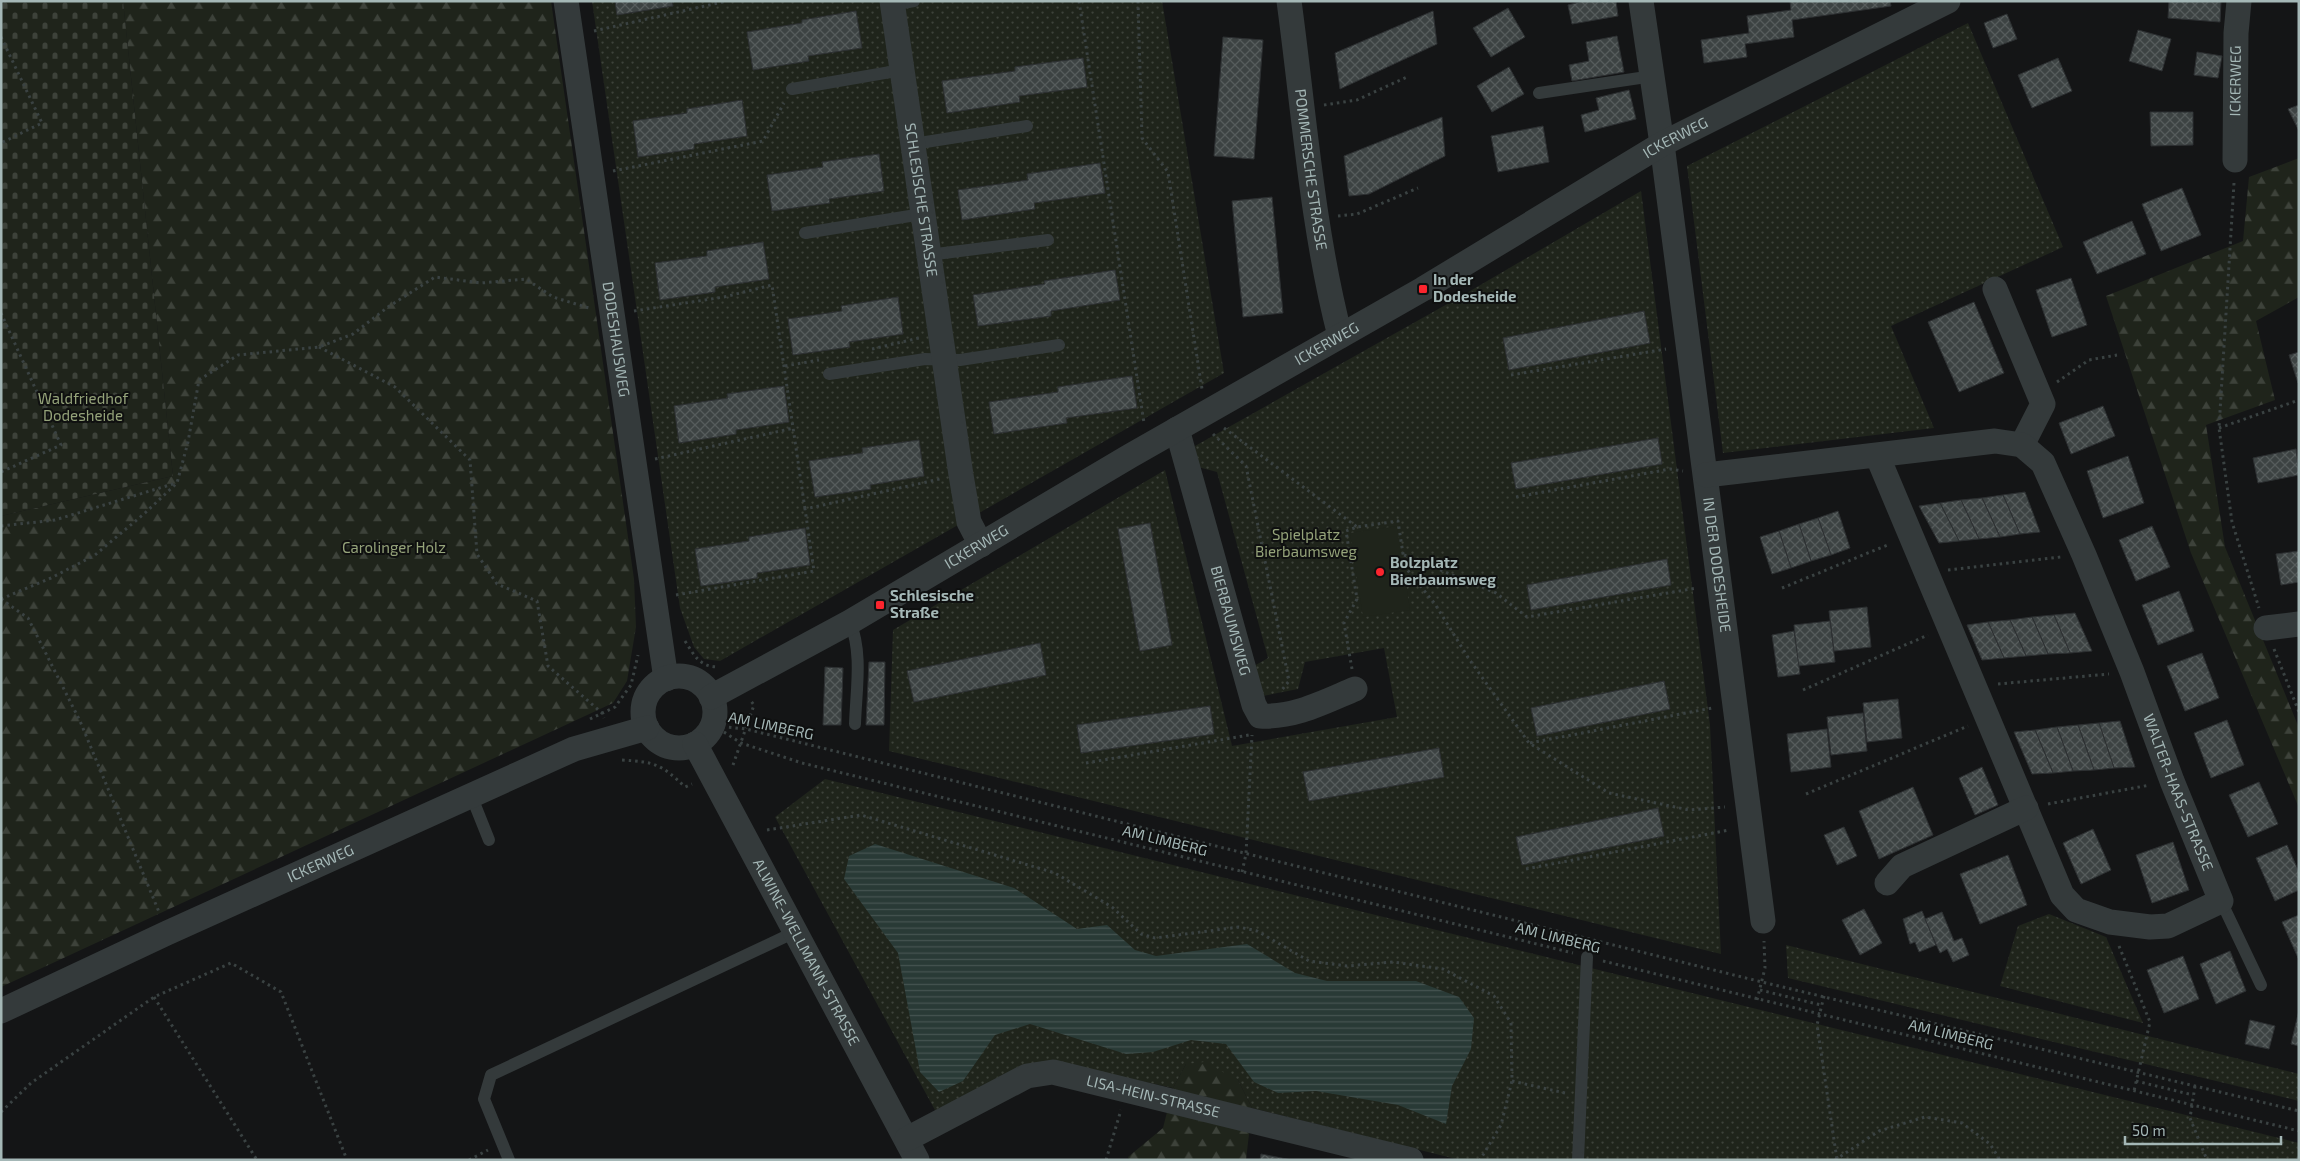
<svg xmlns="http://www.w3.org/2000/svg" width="2300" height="1161" font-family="'Exo 2',sans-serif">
	<defs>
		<pattern id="grass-dots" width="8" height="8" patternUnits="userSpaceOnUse" patternTransform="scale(1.25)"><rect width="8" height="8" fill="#1f241b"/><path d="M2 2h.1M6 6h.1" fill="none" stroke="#3d423a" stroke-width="1.8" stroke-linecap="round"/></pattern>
		<pattern id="forest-firs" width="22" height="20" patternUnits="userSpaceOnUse" patternTransform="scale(1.25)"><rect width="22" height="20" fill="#1f241b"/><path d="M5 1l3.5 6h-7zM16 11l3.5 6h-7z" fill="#3d423a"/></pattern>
		<pattern id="cemetery-stones" width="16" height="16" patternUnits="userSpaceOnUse" patternTransform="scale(1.25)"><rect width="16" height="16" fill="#1f241b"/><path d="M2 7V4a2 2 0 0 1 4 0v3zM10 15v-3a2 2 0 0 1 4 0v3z" fill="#3d423a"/></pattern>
		<pattern id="water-rules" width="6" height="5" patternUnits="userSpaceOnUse" patternTransform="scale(1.25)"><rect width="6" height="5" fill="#293a36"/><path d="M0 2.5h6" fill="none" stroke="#455451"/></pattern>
		<pattern id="building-cross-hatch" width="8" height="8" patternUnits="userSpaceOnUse" patternTransform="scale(1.25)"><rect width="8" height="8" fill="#3d4343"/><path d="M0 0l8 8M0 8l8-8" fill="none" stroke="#565c5c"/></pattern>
	</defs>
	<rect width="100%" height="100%" fill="#141516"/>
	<!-- grass -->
	<g fill="url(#grass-dots)">
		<path d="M 592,1 L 1162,1 L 1224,373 L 720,661 L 704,659 L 694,647 L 680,608 Z"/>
		<path d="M 1968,23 L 2063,247 L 1891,326 L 1934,428 L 1723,453 L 1687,166 Z"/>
		<path d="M 1641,191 L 1710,725 L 1721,954 L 889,751 L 893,630 L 1165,470 L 1232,746 L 1397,717 L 1384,648 L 1305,662 L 1298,689 L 1263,696 L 1254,666 L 1268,658 L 1217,472 L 1198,467 L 1195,446 L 1465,294 Z"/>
		<path d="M 825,779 L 2299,1143 L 2299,1160 L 1460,1160 L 1252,1108 L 1238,1080 L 1186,1064 L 1173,1088 L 1049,1061 L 936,1112 L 775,817 Z"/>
		<path d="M 2049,914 L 2106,937 L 2143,1023 L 2000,986 L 2018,926 Z"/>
		<path d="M 1786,945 L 2299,1074 L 2299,1101 L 1788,978 Z"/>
	</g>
	<!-- forest -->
	<g fill="url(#forest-firs)">
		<path d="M 123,1 L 551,1 L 634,579 L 636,627 L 627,681 L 613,703 L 1,987 L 1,516 L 173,476 Z"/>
		<path d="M 2299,158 L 2299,297 L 2256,321 L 2275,400 L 2206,425 L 2225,547 L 2299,728 L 2299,808 L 2191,553 L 2106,296 L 2243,241 L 2249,177 Z"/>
		<path d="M 1204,1062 L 1238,1080 L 1252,1108 L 1246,1160 L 1129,1160 L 1128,1157 L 1163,1128 L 1173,1088 L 1186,1064 Z"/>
	</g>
	<!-- cemetery -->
	<path fill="url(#cemetery-stones)" d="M 1,1 L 123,1 L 173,476 L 1,516 Z"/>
	<!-- pitch -->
	<path fill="#1f241b" d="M 1397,526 L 1410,610 L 1363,617 L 1350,533 Z"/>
	<!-- water -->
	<path fill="url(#water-rules)" d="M 875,844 L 1014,888 L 1077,929 L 1107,925 L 1135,950 L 1156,956 L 1247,944 L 1295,973 L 1327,981 L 1416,981 L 1459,997 L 1474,1018 L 1471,1049 L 1452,1086 L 1446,1124 L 1398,1105 L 1316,1091 L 1278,1093 L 1254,1082 L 1226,1044 L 1191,1040 L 1153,1052 L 1126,1054 L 1030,1024 L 995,1035 L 963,1081 L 939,1092 L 920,1072 L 898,953 L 844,879 L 849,856 Z"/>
	<!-- building -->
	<g fill="url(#building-cross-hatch)" stroke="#2d3032">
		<path d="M 615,1 L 672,1 L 673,6 L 617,15 Z"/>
		<path d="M 1584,1 L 1616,1 L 1618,16 L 1572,24 L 1568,5 Z"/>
		<path d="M 1790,1 L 1890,1 L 1891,6 L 1792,20 L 1794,37 L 1745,44 L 1747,57 L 1704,63 L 1701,40 L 1749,33 L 1747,16 L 1791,10 Z"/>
		<path d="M 2169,1 L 2221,1 L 2220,22 L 2168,18 Z"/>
		<path d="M 1508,8 L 1525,37 L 1491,57 L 1473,28 Z"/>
		<path d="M 856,11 L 862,48 L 808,56 L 809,61 L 753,70 L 747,32 L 802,23 L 802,20 Z"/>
		<path d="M 1433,11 L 1437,44 L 1340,89 L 1335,53 Z"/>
		<path d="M 2007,14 L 2017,39 L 1993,48 L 1984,23 Z"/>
		<path d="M 2138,30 L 2171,39 L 2162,71 L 2129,61 Z"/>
		<path d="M 1617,36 L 1624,72 L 1572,81 L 1569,65 L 1589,61 L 1586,42 Z"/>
		<path d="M 1223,37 L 1263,40 L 1254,159 L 1214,156 Z"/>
		<path d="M 2197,52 L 2222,56 L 2218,78 L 2194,75 Z"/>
		<path d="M 1083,58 L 1087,87 L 1019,96 L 1020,102 L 947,113 L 942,81 L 1015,71 L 1015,67 Z"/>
		<path d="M 2058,58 L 2072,91 L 2032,108 L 2018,75 Z"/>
		<path d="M 1509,67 L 1524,94 L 1492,112 L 1477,86 Z"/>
		<path d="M 1629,90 L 1636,119 L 1585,132 L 1581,115 L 1599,110 L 1596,98 Z"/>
		<path d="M 742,100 L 747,136 L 694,144 L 694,149 L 638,157 L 633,121 L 687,113 L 687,109 Z"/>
		<path d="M 2299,105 L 2299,131 L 2288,109 Z"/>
		<path d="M 2150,112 L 2193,112 L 2193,145 L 2151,146 Z"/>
		<path d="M 1442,117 L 1445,156 L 1369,194 L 1349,196 L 1344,156 Z"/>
		<path d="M 1543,126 L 1549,162 L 1498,172 L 1491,136 Z"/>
		<path d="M 879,154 L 884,191 L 829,199 L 830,203 L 772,211 L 767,175 L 823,167 L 822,162 Z"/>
		<path d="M 1100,163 L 1105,193 L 1034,203 L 1035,209 L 962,220 L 958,190 L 1028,180 L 1027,174 Z"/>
		<path d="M 2182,188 L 2201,235 L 2161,251 L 2142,204 Z"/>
		<path d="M 1272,197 L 1283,313 L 1243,317 L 1232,201 Z"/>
		<path d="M 2132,221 L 2146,254 L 2097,274 L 2083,242 Z"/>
		<path d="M 763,242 L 769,279 L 715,287 L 715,292 L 660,300 L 655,263 L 707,256 L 707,251 Z"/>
		<path d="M 1115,270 L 1120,300 L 1051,311 L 1051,316 L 978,326 L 973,295 L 1045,284 L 1044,281 Z"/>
		<path d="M 2071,278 L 2087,325 L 2052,337 L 2036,290 Z"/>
		<path d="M 898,297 L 903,334 L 849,342 L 850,347 L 793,355 L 788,319 L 842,311 L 841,306 Z"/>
		<path d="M 1974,302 L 2004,373 L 1959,392 L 1928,322 Z"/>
		<path d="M 1644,311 L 1650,343 L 1509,370 L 1503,338 Z"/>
		<path d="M 2299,352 L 2299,383 L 2298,383 L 2289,355 Z"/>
		<path d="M 1132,376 L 1137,408 L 1066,418 L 1067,423 L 994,434 L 989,402 L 1058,392 L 1058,387 Z"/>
		<path d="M 784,386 L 789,422 L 736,430 L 736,434 L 679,443 L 674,406 L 728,398 L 727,394 Z"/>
		<path d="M 2103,406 L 2115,436 L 2071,454 L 2059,423 Z"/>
		<path d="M 1658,438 L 1662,464 L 1516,489 L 1511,463 Z"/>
		<path d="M 919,440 L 924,476 L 870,485 L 871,489 L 815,497 L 809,461 L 863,453 L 862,448 Z"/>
		<path d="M 2296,449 L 2299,475 L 2258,483 L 2253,458 Z"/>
		<path d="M 2128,456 L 2144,503 L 2103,518 L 2087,471 Z"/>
		<path d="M 2025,492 L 2040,532 L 2020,534 L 2003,495 Z"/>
		<path d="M 2003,495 L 2020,534 L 2000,537 L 1982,498 Z"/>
		<path d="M 1982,498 L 2000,537 L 1979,539 L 1961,500 Z"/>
		<path d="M 1961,500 L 1979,539 L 1959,541 L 1940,503 Z"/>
		<path d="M 1940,503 L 1959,541 L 1939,543 L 1919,506 Z"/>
		<path d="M 1838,511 L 1850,548 L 1831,555 L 1818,518 Z"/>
		<path d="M 1818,518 L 1831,555 L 1811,561 L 1799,524 Z"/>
		<path d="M 1150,523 L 1172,645 L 1140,651 L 1118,529 Z"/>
		<path d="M 1799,524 L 1811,561 L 1791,568 L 1779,531 Z"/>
		<path d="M 2152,526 L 2170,567 L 2136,581 L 2119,540 Z"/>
		<path d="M 805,528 L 810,565 L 757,573 L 757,578 L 701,586 L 695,549 L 749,541 L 749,537 Z"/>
		<path d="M 1779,531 L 1791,568 L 1772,574 L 1760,537 Z"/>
		<path d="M 2299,551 L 2299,582 L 2281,585 L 2276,554 Z"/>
		<path d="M 1667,559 L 1671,585 L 1531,610 L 1527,585 Z"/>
		<path d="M 2179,591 L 2194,631 L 2158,645 L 2142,605 Z"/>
		<path d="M 1867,607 L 1871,647 L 1834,651 L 1829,611 Z"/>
		<path d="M 2075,613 L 2092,651 L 2070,653 L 2054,615 Z"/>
		<path d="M 2054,615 L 2070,653 L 2048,654 L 2032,617 Z"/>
		<path d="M 2032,617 L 2048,654 L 2026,656 L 2010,620 Z"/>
		<path d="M 2010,620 L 2026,656 L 2004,658 L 1988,622 Z"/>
		<path d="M 1830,621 L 1835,662 L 1798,666 L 1794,625 Z"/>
		<path d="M 1988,622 L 2004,658 L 1982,660 L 1967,625 Z"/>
		<path d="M 1794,631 L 1800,674 L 1778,677 L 1772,635 Z"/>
		<path d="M 1040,643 L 1046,675 L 914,702 L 907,671 Z"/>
		<path d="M 2202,653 L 2219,698 L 2185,711 L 2167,666 Z"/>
		<path d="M 869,662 L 885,662 L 884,725 L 866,725 Z"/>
		<path d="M 825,667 L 843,668 L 841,725 L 823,725 Z"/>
		<path d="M 1664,681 L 1670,709 L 1537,736 L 1531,708 Z"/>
		<path d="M 1898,699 L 1902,738 L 1867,742 L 1863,703 Z"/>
		<path d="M 1210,706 L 1214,734 L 1081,753 L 1077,725 Z"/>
		<path d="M 1863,713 L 1867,751 L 1831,755 L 1827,717 Z"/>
		<path d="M 2227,720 L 2244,765 L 2211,778 L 2194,733 Z"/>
		<path d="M 2120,721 L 2135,767 L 2114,768 L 2099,723 Z"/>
		<path d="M 2099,723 L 2114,768 L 2094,770 L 2078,725 Z"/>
		<path d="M 2078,725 L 2094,770 L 2073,771 L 2057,727 Z"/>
		<path d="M 2057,727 L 2073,771 L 2053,773 L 2035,730 Z"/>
		<path d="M 1827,729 L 1831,767 L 1791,772 L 1787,734 Z"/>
		<path d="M 2035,730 L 2053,773 L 2032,774 L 2014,732 Z"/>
		<path d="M 1439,748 L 1444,777 L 1309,801 L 1303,772 Z"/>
		<path d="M 1982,767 L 1998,805 L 1975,815 L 1959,778 Z"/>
		<path d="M 2259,782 L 2278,824 L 2248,837 L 2229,795 Z"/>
		<path d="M 1913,787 L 1933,835 L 1879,859 L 1859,811 Z"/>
		<path d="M 1658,808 L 1664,836 L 1522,865 L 1516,837 Z"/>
		<path d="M 1844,827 L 1857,856 L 1837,865 L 1824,835 Z"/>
		<path d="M 2093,829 L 2111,870 L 2081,884 L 2063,843 Z"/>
		<path d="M 2173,842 L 2189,890 L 2152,903 L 2136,855 Z"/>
		<path d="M 2287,845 L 2299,872 L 2299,890 L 2275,901 L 2256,858 Z"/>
		<path d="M 2008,855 L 2027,905 L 1980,924 L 1960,874 Z"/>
		<path d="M 1864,909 L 1882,943 L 1860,955 L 1842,920 Z"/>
		<path d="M 1922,911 L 1936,945 L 1919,952 L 1915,942 L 1910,944 L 1903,919 Z"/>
		<path d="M 1942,912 L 1954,941 L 1962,938 L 1969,955 L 1953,962 L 1947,949 L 1940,953 L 1925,919 Z"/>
		<path d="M 2299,915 L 2299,960 L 2282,922 Z"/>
		<path d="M 2230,951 L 2246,991 L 2216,1004 L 2200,964 Z"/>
		<path d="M 2183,956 L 2199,999 L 2164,1013 L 2147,970 Z"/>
		<path d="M 2299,1010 L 2299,1046 L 2291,1044 Z"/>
		<path d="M 2250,1020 L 2275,1026 L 2269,1049 L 2245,1044 Z"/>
		<path d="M 1261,1154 L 1292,1160 L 1260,1160 Z"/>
	</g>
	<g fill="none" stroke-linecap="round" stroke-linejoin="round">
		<!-- path -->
		<g stroke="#3a4242" stroke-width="3" stroke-dasharray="2.5 4" stroke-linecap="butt">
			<path d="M 1079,1 L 1144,423"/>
			<path d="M 1138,1 L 1142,138 L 1168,172 L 1202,389"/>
			<path d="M 594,31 L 727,1"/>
			<path d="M 1,37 L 42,123 L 1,143"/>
			<path d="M 1324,105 L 1357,100 L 1409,76"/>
			<path d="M 613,171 L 763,141 L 784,103"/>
			<path d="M 2234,183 L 2219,428 L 2232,522 L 2259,608"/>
			<path d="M 1338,216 L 1357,214 L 1418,188"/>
			<path d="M 634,311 L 724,297 L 772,285 L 805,509"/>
			<path d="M 1,313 L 61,445 L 1,472"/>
			<path d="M 319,347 L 395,387 L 470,460 L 477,554 L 497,584 L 537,601 L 548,666 L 602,713 L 604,718"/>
			<path d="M 872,349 L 919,338"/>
			<path d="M 785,366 L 819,360"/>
			<path d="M 1511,375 L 1666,349"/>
			<path d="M 2057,382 L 2089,360 L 2117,355"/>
			<path d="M 1224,428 L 1357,527"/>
			<path d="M 2219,428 L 2299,400"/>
			<path d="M 1213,434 L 1246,466 L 1289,681 L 1281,691"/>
			<path d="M 655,459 L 794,428"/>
			<path d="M 1516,497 L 1670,469 L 1683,471"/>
			<path d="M 1,526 L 55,520 L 176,483"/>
			<path d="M 1404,555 L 1496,593 L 1527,617 L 1697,588"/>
			<path d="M 1948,570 L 2061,557"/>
			<path d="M 1782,588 L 1890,544"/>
			<path d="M 676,595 L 814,571 L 805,509 L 940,479"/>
			<path d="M 1,599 L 51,578 L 95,555 L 145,513 L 177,483 L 188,442 L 199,380 L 238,355 L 319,347 L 353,334 L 388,307 L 435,277 L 481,283 L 526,279 L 553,297 L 589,308"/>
			<path d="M 1,599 L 28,618 L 80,721 L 159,912"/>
			<path d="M 685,641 C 694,655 699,666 717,667"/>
			<path d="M 2274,649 L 2299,712"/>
			<path d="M 1352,669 L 1344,623 L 1357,599 L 1346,531 L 1357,527 L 1398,521 L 1405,567 L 1435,604 L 1469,659 L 1529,743 L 1609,793 L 1689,810 L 1725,807"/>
			<path d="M 1998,684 L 2109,674"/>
			<path d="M 1803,690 L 1928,635"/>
			<path d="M 590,719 L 615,707 L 631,685 L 638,655"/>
			<path d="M 713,725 L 741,743 L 802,763 L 1573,953"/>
			<path d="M 716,726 L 746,729 L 1762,982 L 2299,1111"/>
			<path d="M 1530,743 L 1712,708"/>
			<path d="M 622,760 C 655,762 661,764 685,787 L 692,784"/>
			<path d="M 1086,763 L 1249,735"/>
			<path d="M 733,765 L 754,705 L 751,701"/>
			<path d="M 1806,794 L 1968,726"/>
			<path d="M 2048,804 L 2150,785"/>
			<path d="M 767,830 L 861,815 L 1055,873 L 1112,907 L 1141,934 L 1155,938 L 1239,927 L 1257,931 L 1309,961 L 1347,966 L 1393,962 L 1443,969 L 1494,996 L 1511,1023 L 1512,1081 L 1501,1125 L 1480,1160"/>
			<path d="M 1526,869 L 1729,830"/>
			<path d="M 1242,872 L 1246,854 L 1252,735"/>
			<path d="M 2119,946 L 2150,1022 L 2134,1091"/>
			<path d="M 1603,961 L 2299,1131"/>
			<path d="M 1760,990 L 1821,1005"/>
			<path d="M 1824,996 L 1817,1025 L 1837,1160"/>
			<path d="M 154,997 L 257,1160"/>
			<path d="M 1757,1000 L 1765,968 L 1764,941"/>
			<path d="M 1512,1081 L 1565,1093"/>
			<path d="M 2136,1081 L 2193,1095"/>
			<path d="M 2195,1086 L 2190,1118 L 2207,1160"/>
			<path d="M 1,1112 L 31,1083 L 154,997 L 231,963 L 281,992 L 347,1160"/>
			<path d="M 469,1160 L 488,1150"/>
			<path d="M 1106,1160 L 1121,1110"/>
			<path d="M 1835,1160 L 1879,1131 L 1925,1117 L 1962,1123 L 1990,1144 L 2000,1160"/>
		</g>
		<!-- service -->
		<g stroke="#343a3b" stroke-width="12">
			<path d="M 892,5 L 914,1"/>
			<path d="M 792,89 L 902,70"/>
			<path d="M 1539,93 L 1653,76"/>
			<path d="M 913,144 L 1027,126"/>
			<path d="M 805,233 L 922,214"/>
			<path d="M 928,255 L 1048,240"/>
			<path d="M 829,374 L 925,359 L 960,360 L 1059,345"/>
			<path d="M 850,622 C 863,653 856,691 855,724"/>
			<path d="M 471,795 L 489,840"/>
			<path d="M 2221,901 L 2261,985"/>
			<path d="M 509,1160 L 484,1099 L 491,1075 L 795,932"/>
			<path d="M 1578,1160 L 1587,957"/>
		</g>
		<!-- minor -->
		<g stroke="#343a3b" stroke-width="25">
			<path id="s1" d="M 566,1 L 666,679"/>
			<path id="s2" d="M 892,1 L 961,475 L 969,522 L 981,545"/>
			<path id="s3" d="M 1289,1 C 1304,112 1312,227 1340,336"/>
			<path id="s4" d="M 1641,1 L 1662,144 L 1763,921"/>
			<path id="s5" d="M 2235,160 L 2236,33 L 2239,1"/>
			<path d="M 1995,289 L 2043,404 L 2022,445"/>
			<path id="s6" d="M 1177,429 L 1254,705 L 1260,716 C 1294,718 1324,702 1355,689"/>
			<path id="s7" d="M 1706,475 L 1995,441 L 2022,445 L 2043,463 L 2084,555 L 2132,672 L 2172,781 L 2221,901 L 2168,926 L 2150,927 L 2110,922 L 2076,910 L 2062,895 L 1877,455"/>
			<path d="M 2266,628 L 2299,624"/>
			<circle cx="679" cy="712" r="36"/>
			<path id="s8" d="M 711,697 L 850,622 L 1130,456 L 1423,289 L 1662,144 L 1948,1"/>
			<path id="s9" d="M 695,744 L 917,1160"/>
			<path d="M 1887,883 L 1902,866 L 2026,808"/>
			<path id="s10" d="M 1,1011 L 167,933 L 574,749 L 647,728"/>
			<path id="s11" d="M 907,1139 L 1027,1076 L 1053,1072 L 1411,1160"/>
		</g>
	</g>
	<!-- markers -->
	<g fill="#fc252e" stroke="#0f1010" stroke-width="2">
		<rect x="1418" y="284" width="10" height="10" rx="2.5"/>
		<circle cx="1380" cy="572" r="5"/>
		<rect x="875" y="600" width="10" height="10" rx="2.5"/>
	</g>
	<g text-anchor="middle" stroke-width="4" stroke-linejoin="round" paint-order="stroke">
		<!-- street labels -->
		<g font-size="15" fill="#a4b7b6" stroke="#0f1010">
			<text dy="5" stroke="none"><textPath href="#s5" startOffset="79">ICKERWEG</textPath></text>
			<text dy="5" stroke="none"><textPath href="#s8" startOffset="1115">ICKERWEG</textPath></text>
			<text dy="5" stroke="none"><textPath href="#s3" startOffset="170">POMMERSCHE STRASSE</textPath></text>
			<text dy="5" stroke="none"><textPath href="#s2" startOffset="201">SCHLESISCHE STRASSE</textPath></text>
			<text dy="5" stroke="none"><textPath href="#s1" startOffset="342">DODESHAUSWEG</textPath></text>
			<text dy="5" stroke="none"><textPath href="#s8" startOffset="710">ICKERWEG</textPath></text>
			<text dy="5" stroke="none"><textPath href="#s8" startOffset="305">ICKERWEG</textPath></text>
			<text dy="5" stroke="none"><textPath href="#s4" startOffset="569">IN DER DODESHEIDE</textPath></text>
			<text dy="5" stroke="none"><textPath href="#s6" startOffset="199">BIERBAUMSWEG</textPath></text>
			<text transform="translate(771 726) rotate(12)" y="5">AM LIMBERG</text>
			<text dy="5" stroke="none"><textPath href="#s7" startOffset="702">WALTER-HAAS-STRASSE</textPath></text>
			<text transform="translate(1165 841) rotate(14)" y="5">AM LIMBERG</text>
			<text dy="5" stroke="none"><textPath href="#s10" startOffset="352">ICKERWEG</textPath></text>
			<text transform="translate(1558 938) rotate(14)" y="5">AM LIMBERG</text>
			<text dy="5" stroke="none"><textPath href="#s9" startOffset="236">ALWINE-WELLMANN-STRASSE</textPath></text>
			<text transform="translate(1951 1035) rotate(14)" y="5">AM LIMBERG</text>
			<text dy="5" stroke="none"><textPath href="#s11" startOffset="265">LISA-HEIN-STRASSE</textPath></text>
		</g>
		<!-- poi labels -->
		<g font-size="15" font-weight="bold" fill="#a4b7b6" stroke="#0f1010" text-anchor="start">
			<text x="1433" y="285">In der<tspan x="1433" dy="17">Dodesheide</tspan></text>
			<text x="1390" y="568">Bolzplatz<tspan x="1390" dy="17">Bierbaumsweg</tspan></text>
			<text x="890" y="601">Schlesische<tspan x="890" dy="17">Straße</tspan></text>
		</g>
		<!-- park labels -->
		<g font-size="15" fill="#95a37a" stroke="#0f1010">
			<text x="83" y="404">Waldfriedhof<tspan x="83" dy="17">Dodesheide</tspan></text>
			<text x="1306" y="540">Spielplatz<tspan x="1306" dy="17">Bierbaumsweg</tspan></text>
			<text x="394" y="553">Carolinger Holz</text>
		</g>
	</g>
	<!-- border -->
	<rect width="2300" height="1161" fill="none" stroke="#a4b7b6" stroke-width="5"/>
	<!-- scale -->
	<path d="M2125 1136v8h156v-8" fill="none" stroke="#a4b7b6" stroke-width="2.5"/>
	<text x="2132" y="1136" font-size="15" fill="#a4b7b6" stroke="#0f1010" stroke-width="4" paint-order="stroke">50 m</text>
</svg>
